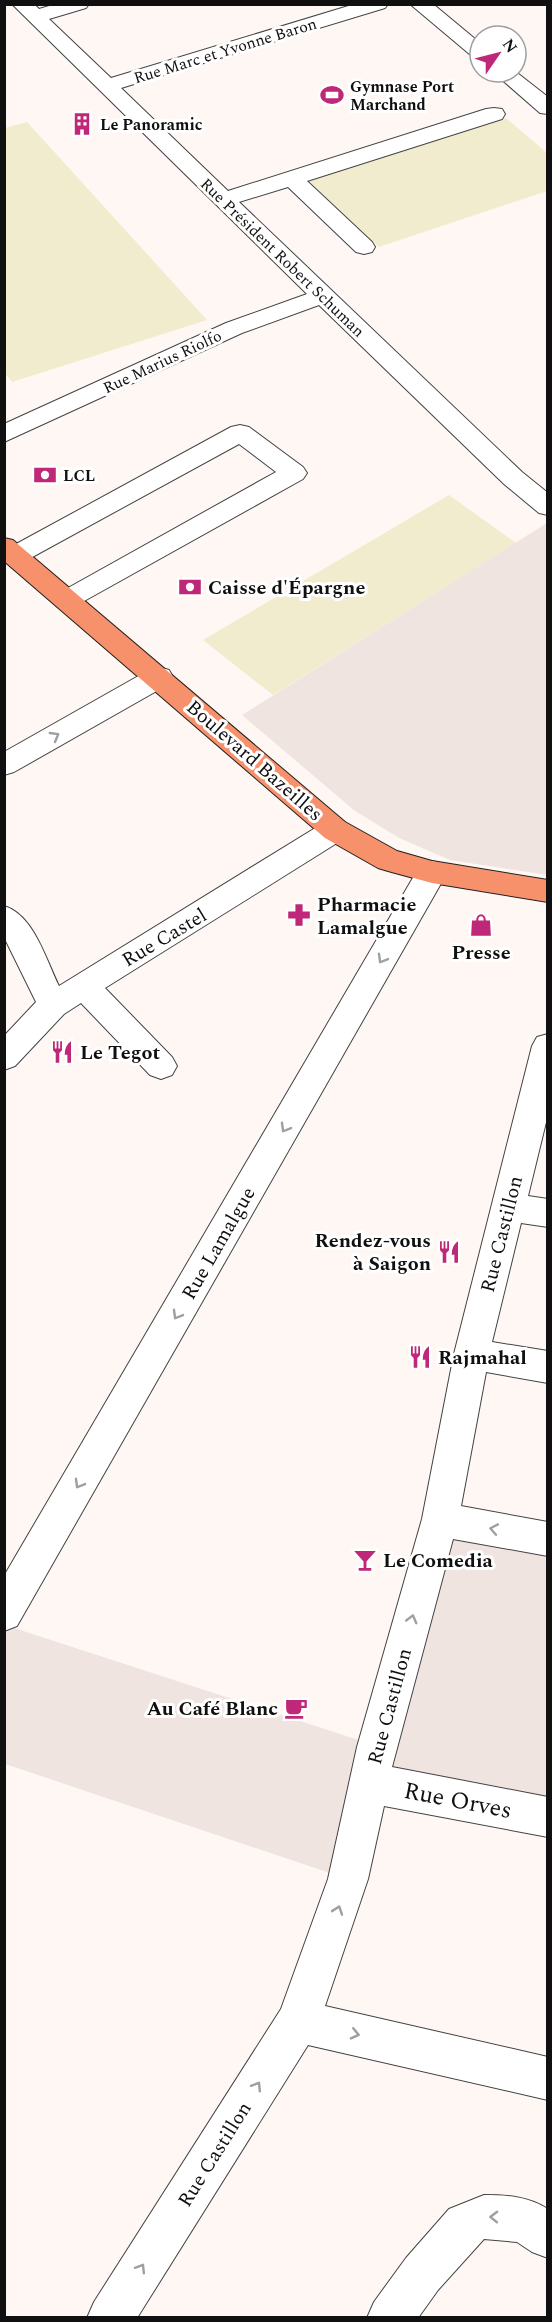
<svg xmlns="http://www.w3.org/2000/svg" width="552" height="2322" font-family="Spectral,serif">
	<rect width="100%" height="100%" fill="#fff7f3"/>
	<!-- pitch -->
	<g fill="#f1ecce">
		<path d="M 506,118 L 547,153 L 547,191 L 379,247 L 309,181 Z"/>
		<path d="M 27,122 L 207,320 L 12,382 L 4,372 L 5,128 Z"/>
		<path d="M 449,495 L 516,543 L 273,695 L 203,640 Z"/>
	</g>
	<!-- plaza -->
	<g fill="#f0e4e1">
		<path d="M 547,523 L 547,875 L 450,860 L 399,838 L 355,811 L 242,715 Z"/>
		<path d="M 440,1519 L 547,1539 L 547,1817 L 369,1783 L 348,1879 L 5,1764 L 5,1625 L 377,1746 Z"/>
	</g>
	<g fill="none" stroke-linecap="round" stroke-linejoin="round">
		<!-- minor casing -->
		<g stroke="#434343" stroke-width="2">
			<g id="minor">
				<path d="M 12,4 L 34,4 L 39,9 L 56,4 L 89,4 L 86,8 L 49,19 L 111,78 L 355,4 L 388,4 L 385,8 L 121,88 L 228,191 L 486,109 L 494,108 L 502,109 L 505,114 L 502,119 L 307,181 L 372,242 L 375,247 L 372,252 L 364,254 L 356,252 L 288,187 L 239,202 L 522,472 L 548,493 L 548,515 L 539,513 L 504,484 L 319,305 L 242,333 L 4,442 L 4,424 L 226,323 L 307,294 Z"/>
				<path d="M 410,4 L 433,4 L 480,43 L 480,59 L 473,57 Z"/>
				<path d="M 493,72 L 516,72 L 548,97 L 548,114 L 540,113 Z"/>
				<path d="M 240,425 L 249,427 L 303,467 L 307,473 L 303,479 L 77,605 L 68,608 L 59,605 L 55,599 L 59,593 L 276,472 L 239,444 L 25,561 L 16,564 L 7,561 L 4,558 L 7,549 L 231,427 Z"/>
				<path d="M 159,667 L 169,670 L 173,677 L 169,684 L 14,772 L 4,775 L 4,752 L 149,670 Z"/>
				<path d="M 335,819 L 345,822 L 350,830 L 345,838 L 105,988 L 172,1057 L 177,1066 L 172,1075 L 161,1079 L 150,1075 L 81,1003 L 64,1014 L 15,1066 L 4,1070 L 4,1036 L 36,1002 L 4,937 L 4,906 C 34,915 46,960 59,986 L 325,822 Z"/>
				<path d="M 432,861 L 443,864 L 447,872 L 443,880 L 17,1626 L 4,1631 L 4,1576 L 421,864 Z"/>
				<path d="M 548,1034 L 548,1114 L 528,1196 L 548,1199 L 548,1227 L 521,1223 L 492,1342 L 548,1351 L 548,1383 L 486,1372 L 461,1506 L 548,1522 L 548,1556 L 453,1539 L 392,1767 L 548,1797 L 548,1837 L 384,1806 L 368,1879 L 325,2006 L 548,2057 L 548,2100 L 308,2045 L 137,2318 L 87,2318 L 94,2302 L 281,2009 L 328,1879 L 357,1747 L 422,1519 L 454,1354 L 532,1046 L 537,1037 Z"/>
				<path d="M 484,2195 C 506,2195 528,2196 548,2209 L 548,2258 L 532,2252 L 517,2242 L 484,2239 L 438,2290 L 418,2318 L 367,2318 L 374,2302 L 406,2258 L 449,2209 Z"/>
			</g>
		</g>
		<!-- major casing -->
		<g stroke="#212121" stroke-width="2">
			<path id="major" d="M 4,538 L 13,540 L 345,822 L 397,851 L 432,861 L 548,880 L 548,902 L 432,883 L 388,871 L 378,868 L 325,838 L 4,561 Z"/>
		</g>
		<!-- minor -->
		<use href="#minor" fill="#fff" fill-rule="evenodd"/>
		<!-- major -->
		<use href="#major" fill="#f6916b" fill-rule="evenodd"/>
	</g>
	<!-- one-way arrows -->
	<defs><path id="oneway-chevron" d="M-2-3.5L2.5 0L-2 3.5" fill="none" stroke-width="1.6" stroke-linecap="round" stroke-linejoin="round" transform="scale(1.5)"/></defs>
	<g stroke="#9f9f9f">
		<use href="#oneway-chevron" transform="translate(55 736) rotate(-30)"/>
		<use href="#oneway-chevron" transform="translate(382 959) rotate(120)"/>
		<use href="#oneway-chevron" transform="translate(285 1128) rotate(120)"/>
		<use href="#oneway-chevron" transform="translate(177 1315) rotate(120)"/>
		<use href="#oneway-chevron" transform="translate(79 1484) rotate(120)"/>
		<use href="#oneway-chevron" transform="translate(494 1529) rotate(-169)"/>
		<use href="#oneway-chevron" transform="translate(412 1619) rotate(-75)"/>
		<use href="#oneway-chevron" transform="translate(338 1910) rotate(-71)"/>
		<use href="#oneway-chevron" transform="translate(355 2034) rotate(13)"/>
		<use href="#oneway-chevron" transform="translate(257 2086) rotate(-58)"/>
		<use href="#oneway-chevron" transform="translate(494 2217) rotate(-179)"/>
		<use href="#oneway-chevron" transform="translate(141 2268) rotate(-58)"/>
	</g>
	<!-- icons -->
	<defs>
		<g id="stadium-bare" transform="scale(1.8)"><path d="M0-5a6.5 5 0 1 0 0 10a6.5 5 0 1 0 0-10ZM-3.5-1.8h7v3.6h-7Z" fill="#bf2878" stroke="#fff" stroke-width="2.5" paint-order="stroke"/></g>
		<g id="building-bare" transform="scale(1.8)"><path d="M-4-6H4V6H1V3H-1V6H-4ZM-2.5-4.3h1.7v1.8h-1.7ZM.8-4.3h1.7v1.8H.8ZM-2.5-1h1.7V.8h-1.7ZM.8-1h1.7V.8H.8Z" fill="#bf2878" stroke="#fff" stroke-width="2.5" paint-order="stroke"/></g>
		<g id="bank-bare" transform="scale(1.8)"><path d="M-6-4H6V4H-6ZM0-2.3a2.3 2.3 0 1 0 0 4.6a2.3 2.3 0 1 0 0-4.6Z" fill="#bf2878" stroke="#fff" stroke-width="2.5" paint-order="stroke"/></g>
		<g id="pharmacy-bare" transform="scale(1.8)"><path d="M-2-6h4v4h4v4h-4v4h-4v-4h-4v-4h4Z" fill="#bf2878" stroke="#fff" stroke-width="2.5" paint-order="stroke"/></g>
		<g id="shop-bare" transform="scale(1.8)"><path d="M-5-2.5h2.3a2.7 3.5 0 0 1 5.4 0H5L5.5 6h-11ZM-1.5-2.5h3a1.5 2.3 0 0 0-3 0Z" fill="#bf2878" stroke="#fff" stroke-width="2.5" paint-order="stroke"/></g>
		<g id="restaurant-bare" transform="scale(1.8)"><path d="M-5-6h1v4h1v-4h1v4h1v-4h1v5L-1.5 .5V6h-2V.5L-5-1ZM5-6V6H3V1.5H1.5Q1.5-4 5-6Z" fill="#bf2878" stroke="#fff" stroke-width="2.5" paint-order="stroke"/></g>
		<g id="bar-bare" transform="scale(1.8)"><path d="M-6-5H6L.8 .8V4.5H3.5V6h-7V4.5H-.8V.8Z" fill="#bf2878" stroke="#fff" stroke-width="2.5" paint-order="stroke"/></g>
		<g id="cafe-bare" transform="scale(1.8)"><path d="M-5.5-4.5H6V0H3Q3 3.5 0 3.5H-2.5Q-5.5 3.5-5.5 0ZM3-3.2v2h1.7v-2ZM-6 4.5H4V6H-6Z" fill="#bf2878" stroke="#fff" stroke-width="2.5" paint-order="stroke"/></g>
	</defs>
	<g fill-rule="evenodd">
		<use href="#stadium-bare" x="332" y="95"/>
		<use href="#building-bare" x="82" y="124"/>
		<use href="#bank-bare" x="45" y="475"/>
		<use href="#bank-bare" x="190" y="587"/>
		<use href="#pharmacy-bare" x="299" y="915"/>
		<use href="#shop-bare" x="481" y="925"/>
		<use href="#restaurant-bare" x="62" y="1052"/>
		<use href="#restaurant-bare" x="449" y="1252"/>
		<use href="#restaurant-bare" x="420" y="1357"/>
		<use href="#bar-bare" x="365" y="1560"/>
		<use href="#cafe-bare" x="296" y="1708"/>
	</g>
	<g text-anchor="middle" stroke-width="6" stroke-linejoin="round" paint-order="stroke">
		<!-- far-street labels -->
		<g font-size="16" fill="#101010" stroke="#fff">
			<text transform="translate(225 50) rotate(-17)" y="6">Rue Marc et Yvonne Baron</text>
			<text transform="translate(283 257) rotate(44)" y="6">Rue Président Robert Schuman</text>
			<text transform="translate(162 361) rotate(-25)" y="6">Rue Marius Riolfo</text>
		</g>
		<!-- far-poi labels -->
		<g font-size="16" font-weight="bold" fill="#101010" stroke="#fff" text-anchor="start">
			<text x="350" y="92">Gymnase Port<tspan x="350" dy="18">Marchand</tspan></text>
			<text x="100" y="130">Le Panoramic</text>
			<text x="63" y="481">LCL</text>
		</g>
		<!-- poi labels -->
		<g font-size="20" font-weight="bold" fill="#101010" stroke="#fff" text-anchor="start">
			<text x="208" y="594">Caisse d'Épargne</text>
			<text x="317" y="911">Pharmacie<tspan x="317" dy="23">Lamalgue</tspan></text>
			<text x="481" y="959" text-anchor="middle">Presse</text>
			<text x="80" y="1059">Le Tegot</text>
			<text x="431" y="1247" text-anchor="end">Rendez-vous<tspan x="431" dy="23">à Saigon</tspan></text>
			<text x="438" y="1364">Rajmahal</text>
			<text x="383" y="1567">Le Comedia</text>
			<text x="278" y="1715" text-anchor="end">Au Café Blanc</text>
		</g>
		<!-- street labels -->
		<g font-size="20" fill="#101010" stroke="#fff">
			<text transform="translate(255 760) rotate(41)" y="7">Boulevard Bazeilles</text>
			<text transform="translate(164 937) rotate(-31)" y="7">Rue Castel</text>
			<text transform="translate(501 1234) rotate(-76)" y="7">Rue Castillon</text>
			<text transform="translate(218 1243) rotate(-60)" y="7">Rue Lamalgue</text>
			<text transform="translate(389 1706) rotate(-75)" y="7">Rue Castillon</text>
			<text transform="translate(214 2154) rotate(-58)" y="7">Rue Castillon</text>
		</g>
		<!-- near-street labels -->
		<g font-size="24" fill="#101010" stroke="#fff">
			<text transform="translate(458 1800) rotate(11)" y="8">Rue Orves</text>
		</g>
	</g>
	<!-- border -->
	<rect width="552" height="2322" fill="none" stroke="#101010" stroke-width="12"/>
	<!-- north arrow -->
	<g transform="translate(498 54) rotate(55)"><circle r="28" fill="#ffffff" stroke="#9f9f9f" stroke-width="1.5"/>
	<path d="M0-4.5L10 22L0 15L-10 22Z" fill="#bf2878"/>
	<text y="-9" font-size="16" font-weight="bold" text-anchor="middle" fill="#101010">N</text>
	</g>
</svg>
